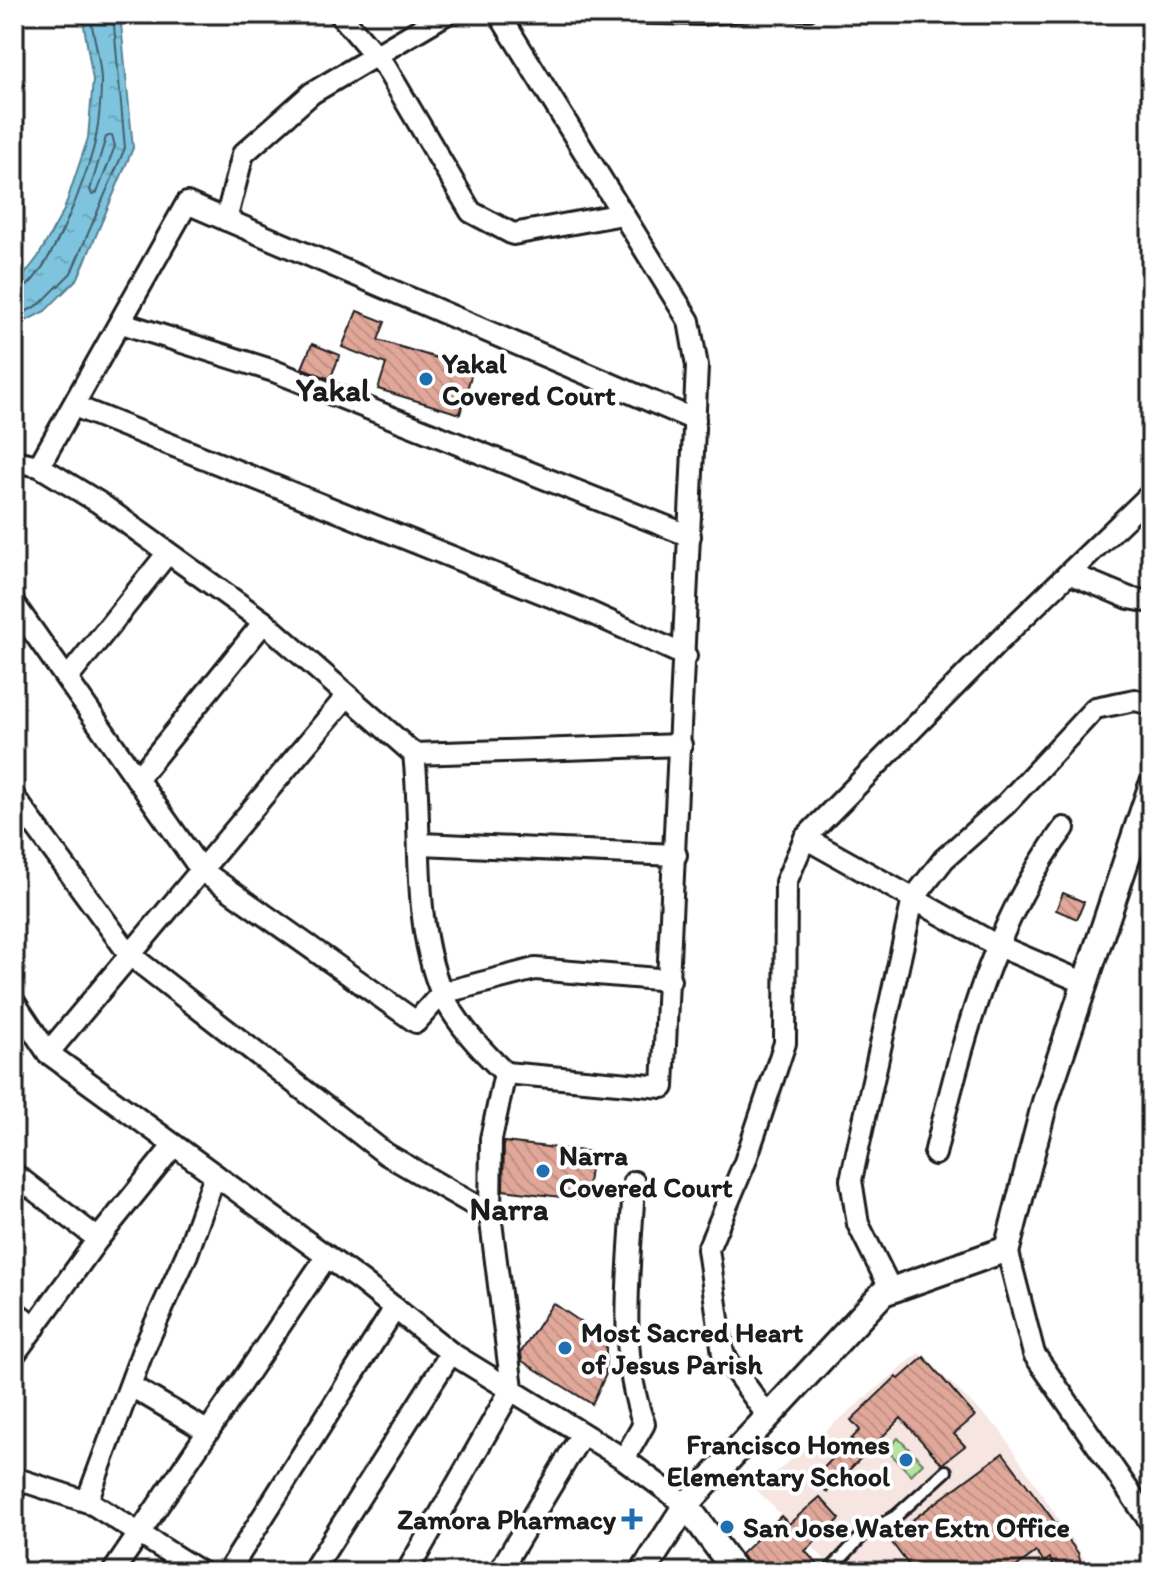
<svg xmlns="http://www.w3.org/2000/svg" width="1165" height="1586" font-family="Itim,sans-serif">
	<defs>
		<pattern id="water-ripples" width="26" height="14" patternUnits="userSpaceOnUse" patternTransform="scale(2)"><rect width="26" height="14" fill="#7ec4de"/><path d="M2 4q2-2 4 0t4 0M15 11q2-2 4 0t4 0" fill="none" stroke="#6ca8be"/></pattern>
		<pattern id="building-back-hatch" width="6" height="6" patternUnits="userSpaceOnUse" patternTransform="scale(2)"><rect width="6" height="6" fill="#e1a89a"/><path d="M-1 5l2 2M0 0l6 6M5-1l2 2" fill="none" stroke="#c09084"/></pattern>
	</defs>
	<rect width="100%" height="100%" fill="#fff"/>
	<filter id="ink" filterUnits="userSpaceOnUse"><feTurbulence type="fractalNoise" baseFrequency=".0125" numOctaves="2"/><feDisplacementMap in="SourceGraphic" scale="16" xChannelSelector="R" yChannelSelector="G"/><feConvolveMatrix kernelMatrix="1 2 1 2 8 2 1 2 1" color-interpolation-filters="sRGB"/></filter>
	<g filter="url(#ink)">
		<!-- built -->
		<path fill="#f6e5e1" d="M 919,1353 L 1000,1430 L 1093,1572 L 824,1572 L 830,1565 L 756,1489 Z"/>
		<!-- pitch -->
		<path fill="#b4e3a2" stroke="#68805f" stroke-width="2" d="M 898,1438 L 923,1463 L 911,1475 L 887,1450 Z"/>
		<!-- water -->
		<path fill="url(#water-ripples)" stroke="#578190" stroke-width="2" d="M 82,14 L 120,14 L 133,148 L 78,278 L 45,311 L 14,327 L 14,288 L 38,257 L 64,210 L 88,138 L 93,80 Z"/>
		<g fill="none" stroke-linecap="round" stroke-linejoin="round">
			<!-- shore -->
			<g stroke="#435f6a" stroke-width="2">
				<path d="M 112,135 L 115,146 L 97,193 L 92,195 L 90,190 L 106,137 Z"/>
				<path d="M 14,293 C 46,289 91,167 96,137 C 99,120 101,99 101,82 C 101,60 93,36 90,14"/>
				<path d="M 14,318 L 40,304 L 71,273 L 125,148 L 113,14"/>
			</g>
		</g>
		<!-- building -->
		<g fill="url(#building-back-hatch)" stroke="#1c1c1c" stroke-width="2">
			<path d="M 357,311 L 385,322 L 378,340 L 473,369 L 460,414 L 378,389 L 386,364 L 342,347 Z"/>
			<path d="M 312,344 L 340,355 L 330,379 L 302,368 Z"/>
			<path d="M 1063,893 L 1084,902 L 1077,919 L 1056,910 Z"/>
			<path d="M 504,1142 L 592,1152 L 586,1200 L 503,1190 Z"/>
			<path d="M 553,1303 L 606,1339 L 606,1374 L 592,1404 L 522,1361 L 521,1352 Z"/>
			<path d="M 924,1357 L 975,1416 L 954,1434 L 965,1446 L 942,1464 L 901,1418 L 827,1492 L 813,1479 L 860,1430 L 851,1420 L 896,1377 L 899,1379 Z"/>
			<path d="M 1003,1453 L 1078,1553 L 1084,1572 L 1055,1572 L 1050,1558 L 1044,1562 L 1036,1552 L 1009,1572 L 914,1572 L 884,1532 L 901,1522 L 904,1526 Z"/>
			<path d="M 820,1497 L 840,1519 L 805,1551 L 821,1568 L 820,1572 L 754,1572 L 741,1554 L 781,1516 L 789,1524 Z"/>
		</g>
		<g fill="none" stroke-linecap="round" stroke-linejoin="round">
			<!-- service casing -->
			<g stroke="#1c1c1c" stroke-width="16">
				<g id="service">
					<path d="M 791,14 L 810,14"/>
					<path d="M 617,17 L 702,19 L 750,14"/>
					<path d="M 828,1572 L 864,1534 L 896,1516 L 946,1471"/>
				</g>
			</g>
			<!-- minor casing -->
			<g stroke="#1c1c1c" stroke-width="26">
				<g id="minor">
					<path d="M 340,14 L 386,68 L 471,212 L 513,234 L 623,214"/>
					<path d="M 499,14 L 689,321 L 697,366 L 663,1087 L 505,1073"/>
					<path d="M 226,220 L 243,154 L 312,93 L 446,14"/>
					<path d="M 122,323 L 274,371 L 690,536"/>
					<path d="M 74,406 L 580,608 L 686,656"/>
					<path d="M 14,461 L 39,466 L 98,502 L 264,622 L 414,754 C 423,831 411,918 441,991 C 454,1021 482,1051 505,1073 L 491,1139 L 490,1214 L 512,1388 L 407,1572"/>
					<path d="M 39,466 L 187,203 L 695,420"/>
					<path d="M 1071,574 L 1129,598 L 1151,602"/>
					<path d="M 14,604 L 201,870 L 416,1022 L 442,993 L 535,969 L 670,980"/>
					<path d="M 67,679 L 167,554"/>
					<path d="M 414,754 L 681,745"/>
					<path d="M 137,779 L 264,622"/>
					<path d="M 14,797 L 130,955 L 386,1154 L 490,1214"/>
					<path d="M 805,838 L 996,945 L 1085,983"/>
					<path d="M 421,844 L 676,855"/>
					<path d="M 14,1002 L 48,1053 L 362,1282 L 451,1353 L 624,1459 L 686,1505"/>
					<path d="M 48,1053 L 347,696"/>
					<path d="M 935,1154 C 962,1041 993,922 1064,828"/>
					<path d="M 14,1174 L 98,1239"/>
					<path d="M 1007,1249 L 1034,1354 L 1151,1523"/>
					<path d="M 891,1290 L 858,1224 L 851,1180 L 913,899 L 944,859 L 1006,804 L 1095,708 L 1135,700 L 1151,704"/>
					<path d="M 14,1311 L 35,1327"/>
					<path d="M 14,1355 L 98,1239 L 174,1145"/>
					<path d="M 131,1386 L 207,1431"/>
					<path d="M 769,1418 L 723,1354 L 708,1249 L 745,1162 L 785,1043 L 786,882 L 805,838 L 1012,628 L 1151,494"/>
					<path d="M 624,1459 L 644,1424 C 616,1350 631,1259 634,1182"/>
					<path d="M 14,1478 L 91,1503 L 200,1572"/>
					<path d="M 87,1501 L 142,1353 L 187,1254 L 215,1175"/>
					<path d="M 113,1572 L 327,1256"/>
					<path d="M 228,1572 L 395,1308"/>
					<path d="M 312,1572 L 451,1353"/>
					<path d="M 499,1572 L 582,1434"/>
				</g>
			</g>
			<!-- tertiary casing -->
			<g stroke="#1c1c1c" stroke-width="30">
				<g id="tertiary">
					<path d="M 686,1505 L 736,1572"/>
					<path d="M 643,1572 L 686,1505 L 883,1293 L 1007,1249 L 1045,1102 L 1151,787"/>
				</g>
			</g>
			<!-- service -->
			<use href="#service" stroke="#fff" stroke-width="10"/>
			<!-- minor -->
			<use href="#minor" stroke="#fff" stroke-width="20"/>
			<!-- tertiary -->
			<use href="#tertiary" stroke="#fff" stroke-width="24"/>
		</g>
	</g>
	<!-- markers -->
	<g fill="#1f6fb2" stroke="#fff" stroke-width="3">
		<circle cx="426" cy="379" r="8"/>
		<circle cx="543" cy="1171" r="8"/>
		<circle cx="565" cy="1348" r="8"/>
		<circle cx="906" cy="1460" r="8"/>
		<path d="M628 1507h8v8h8v8h-8v8h-8v-8h-8v-8h8z"/>
		<circle cx="727" cy="1527" r="8"/>
	</g>
	<g text-anchor="middle" stroke-width="8" stroke-linejoin="round" paint-order="stroke">
		<!-- poi labels -->
		<g font-size="28" font-weight="bold" fill="#1c1c1c" stroke="#fff" text-anchor="start">
			<text x="442" y="373">Yakal<tspan x="442" dy="32">Covered Court</tspan></text>
			<text x="559" y="1165">Narra<tspan x="559" dy="32">Covered Court</tspan></text>
			<text x="581" y="1342">Most Sacred Heart<tspan x="581" dy="32">of Jesus Parish</tspan></text>
			<text x="890" y="1454" text-anchor="end">Francisco Homes<tspan x="890" dy="32">Elementary School</tspan></text>
			<text x="616" y="1529" text-anchor="end">Zamora Pharmacy</text>
			<text x="743" y="1537">San Jose Water Extn Office</text>
		</g>
		<!-- quarter labels -->
		<g font-size="32" font-weight="bold" fill="#1c1c1c" stroke="#fff">
			<text x="333" y="401">Yakal</text>
			<text x="509" y="1220">Narra</text>
		</g>
	</g>
	<!-- margin -->
	<rect width="1165" height="1586" fill="none" stroke="#fff" stroke-width="48"/>
	<rect x="24" y="24" width="1117" height="1538" fill="none" stroke="#1c1c1c" stroke-width="3" filter="url(#ink)"/>
</svg>
